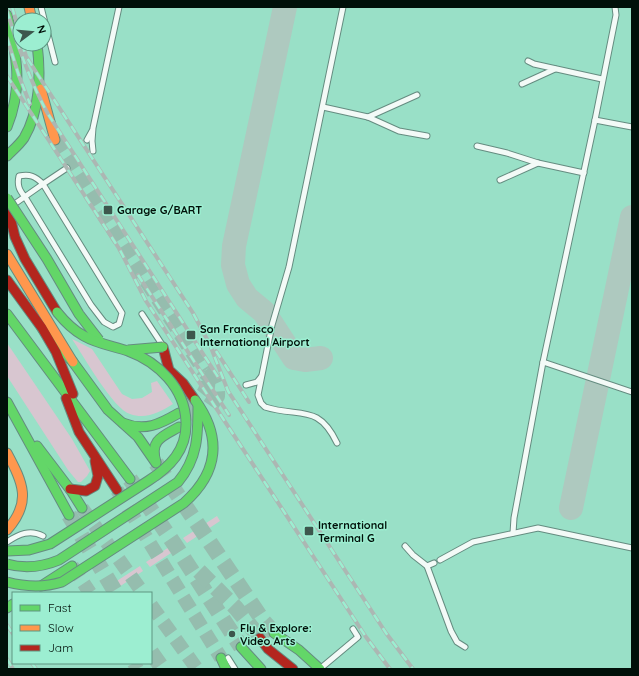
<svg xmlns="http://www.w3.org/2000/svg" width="639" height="676" font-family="Quicksand,sans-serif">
	<rect width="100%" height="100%" fill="#afdbcb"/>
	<!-- built -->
	<path fill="#99e0c7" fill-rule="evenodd" d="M 7,7 L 632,7 L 632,669 L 7,669 ZM 20,20 L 44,20 L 44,44 L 20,44 ZM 13,593 L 151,593 L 151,663 L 13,663 Z"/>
	<!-- green -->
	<g fill="#d8c6d0">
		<path d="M 72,339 L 92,349 L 122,394 L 132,399 L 142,398 L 152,392 L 151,383 L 157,381 L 173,404 C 160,412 146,420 130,414 C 113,409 83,355 72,339 Z"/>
		<path d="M 7,343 L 72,439 L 90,471 L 87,476 L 81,482 L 78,482 L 68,470 L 7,376 Z"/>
		<path d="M 217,516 L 220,521 L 187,543 L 183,538 Z"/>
		<path d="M 177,542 L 180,547 L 150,567 L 146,562 Z"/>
		<path d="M 140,566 L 143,571 L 113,591 L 109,586 Z"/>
	</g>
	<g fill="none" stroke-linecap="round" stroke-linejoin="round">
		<!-- taxiway -->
		<g stroke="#aec9bf" stroke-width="24">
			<path d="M 285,7 L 234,246 L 233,265 L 238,284 L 247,298 L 264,312 L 294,358 L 305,360 L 321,358"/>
			<path d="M 571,508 L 632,217"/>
		</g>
		<!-- secondary-tunnel -->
		<g stroke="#95bdae" stroke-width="14" stroke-dasharray="14 7" stroke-linecap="butt">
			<path d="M 55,140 L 204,371"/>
			<path d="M 117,490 L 221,658"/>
			<path d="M 82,508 L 143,593"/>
			<path d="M 72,566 L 90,593"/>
			<path d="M 151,605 L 197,669"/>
			<path d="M 134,663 L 137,669"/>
		</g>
		<!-- primary-tunnel -->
		<g stroke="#95bdae" stroke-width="16" stroke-dasharray="16 8" stroke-linecap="butt">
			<path d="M 184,409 C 200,399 214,392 204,371"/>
			<path d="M 191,420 L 210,406 L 217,396 C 218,384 212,378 204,371"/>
			<path d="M 156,463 L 264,622 L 274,633"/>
			<path d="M 130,479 L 177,548 L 241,647"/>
			<path d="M 69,515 L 116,593"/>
			<path d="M 199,571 L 236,608 L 260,638"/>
			<path d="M 151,652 L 163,669"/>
		</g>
		<!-- lane casing -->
		<g stroke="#658c80" stroke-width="7">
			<g id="lane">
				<path d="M 41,7 L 55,62"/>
				<path d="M 615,7 L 616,15 L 595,120 L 632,127"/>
				<path d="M 528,61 L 534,64 L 602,79"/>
				<path d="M 522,84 L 555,69"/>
				<path d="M 323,107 L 368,117 L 399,131 L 427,136"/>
				<path d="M 368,117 L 417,95"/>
				<path d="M 87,140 L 92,131"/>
				<path d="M 477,146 L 507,153 L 538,163 L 584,173"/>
				<path d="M 93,151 L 92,141 L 93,128 L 119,7"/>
				<path d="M 500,180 L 538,163"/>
				<path d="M 13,205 L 43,184 C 35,176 30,174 19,176 C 17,185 19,190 25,197 L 91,305 L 104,322 L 113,327 L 119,324 L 122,313 L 43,184 L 67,168"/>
				<path d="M 142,314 L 163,346"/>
				<path d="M 543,362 L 632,392"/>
				<path d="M 246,385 L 257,382 L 261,377"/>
				<path d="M 337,443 C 318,403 300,418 265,407 L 261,403 L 258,395 L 272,325 L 289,267 L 343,7"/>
				<path d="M 513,533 L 514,518 L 543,362 L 595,120"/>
				<path d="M 7,542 C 19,534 30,529 43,536"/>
				<path d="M 405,546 L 413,555 L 427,566 L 451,631 L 457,642 L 465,647"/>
				<path d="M 440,560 L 473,542 L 538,528 L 632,548"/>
				<path d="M 427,566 L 434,563"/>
				<path d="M 228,658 L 235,669"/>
				<path d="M 321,668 L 358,637 L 353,629"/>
			</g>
		</g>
		<!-- fast casing -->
		<g stroke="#658c80" stroke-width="11">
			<g id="fast">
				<path d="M 7,15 C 17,55 23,88 7,127"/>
				<path d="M 7,156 C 13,150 19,145 24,138 C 40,111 41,74 37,44"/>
				<path d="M 7,314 L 130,479"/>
				<path d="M 42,328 L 73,362 L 108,410 L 138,437 L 156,463"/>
				<path d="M 7,402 L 69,515"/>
				<path d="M 123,423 C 145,432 160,424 179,413"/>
				<path d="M 37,446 L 72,492 L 82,508"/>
				<path d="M 156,462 C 149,440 163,436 179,427"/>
				<path d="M 41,586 L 72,566"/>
				<path d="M 7,608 L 13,604"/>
				<path d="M 274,633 L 299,650 L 320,669"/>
				<path d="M 241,647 L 261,669"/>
				<path d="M 221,658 L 226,669"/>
			</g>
		</g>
		<!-- slow casing -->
		<g stroke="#658c80" stroke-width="11">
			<g id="slow">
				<path d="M 29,7 L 32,20"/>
				<path d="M 41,89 L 55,140"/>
				<path d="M 7,254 L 73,362"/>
				<path d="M 7,453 C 23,483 32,502 7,530"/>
			</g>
		</g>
		<!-- jam casing -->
		<g stroke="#658c80" stroke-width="11">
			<g id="jam">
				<path d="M 7,204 L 15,237 L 25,259 L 57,312"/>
				<path d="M 7,280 L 42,328 L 56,352 L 73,394"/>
				<path d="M 163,347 L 169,370 L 183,383 L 195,400"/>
				<path d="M 66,398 L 79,432 L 117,490"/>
				<path d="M 70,489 L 86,491 L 95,486 L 98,476 L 95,461"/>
				<path d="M 260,638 L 268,649 L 293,669"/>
			</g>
		</g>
		<!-- lane -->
		<use href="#lane" stroke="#f3faf7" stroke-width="5"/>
		<!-- fast -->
		<use href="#fast" stroke="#63d668" stroke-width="9"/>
		<!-- slow -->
		<use href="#slow" stroke="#ff974d" stroke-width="9"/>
		<!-- jam -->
		<use href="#jam" stroke="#b3261e" stroke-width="9"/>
		<!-- rail casing -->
		<g stroke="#acb7b3" stroke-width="4">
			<g id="rail">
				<path d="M 12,7 L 20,33"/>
				<path d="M 7,11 C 18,47 30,81 48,114 L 218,377"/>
				<path d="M 7,38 L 19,76 L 30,104"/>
				<path d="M 22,44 L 26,56 L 36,72 L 193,313 L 210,345 L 228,391 L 386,633 L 413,669"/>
				<path d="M 7,76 L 120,250 L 146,301 L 366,637 L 390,669"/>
				<path d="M 138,275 L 229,415"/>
				<path d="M 216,351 L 249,402"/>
				<path d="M 7,625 L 13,634"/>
				<path d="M 7,659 L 13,669"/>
				<path d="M 32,663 L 36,669"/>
			</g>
		</g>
		<!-- rail -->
		<use href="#rail" stroke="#9ceed1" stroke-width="2.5" stroke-dasharray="8" stroke-linecap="butt"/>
		<!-- fast-bridge casing -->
		<g stroke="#658c80" stroke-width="11" stroke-linecap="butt">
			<g id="fast-bridge">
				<path d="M 7,198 L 47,259 L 79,314 L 99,340"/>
				<path d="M 128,350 L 163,347"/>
				<path d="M 7,551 L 29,550 L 50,544 L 148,481 C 170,467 187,450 186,422 C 185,388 158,362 128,351 C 113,346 98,344 84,336 C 73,330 65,322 57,312"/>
				<path d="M 7,564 C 25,569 42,567 59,560 L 178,482 C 198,458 198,435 198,405"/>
				<path d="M 7,582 C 26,587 43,588 62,582 L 184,503 C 219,472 222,437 195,400"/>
			</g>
		</g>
		<!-- fast-bridge -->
		<use href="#fast-bridge" stroke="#63d668" stroke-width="9"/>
	</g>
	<!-- markers -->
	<g fill="#3d574d" stroke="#9ceed1" stroke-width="1.5">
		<rect x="103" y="205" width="10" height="10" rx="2"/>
		<rect x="186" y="330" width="10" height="10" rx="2"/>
		<rect x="304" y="526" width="10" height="10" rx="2"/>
		<circle cx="232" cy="634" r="4"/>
	</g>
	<g text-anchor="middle" stroke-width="3" stroke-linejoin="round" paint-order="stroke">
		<!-- poi labels -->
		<g font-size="11" font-weight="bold" fill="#001009" stroke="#9ceed1" text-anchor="start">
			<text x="117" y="214">Garage G/BART</text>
			<text x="200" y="333">San Francisco<tspan x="200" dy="13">International Airport</tspan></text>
			<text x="318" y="529">International<tspan x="318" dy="13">Terminal G</tspan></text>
			<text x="240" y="632">Fly &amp; Explore:<tspan x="240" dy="13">Video Arts</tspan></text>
		</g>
	</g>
	<!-- border -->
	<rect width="639" height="676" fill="none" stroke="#001009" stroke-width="16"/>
	<!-- legend -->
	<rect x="12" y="592" width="140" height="72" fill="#9ceed1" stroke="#5e9581"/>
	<rect x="20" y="605" width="20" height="6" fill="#63d668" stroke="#5e9581"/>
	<text x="48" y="612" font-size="12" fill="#001009">Fast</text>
	<rect x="20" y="625" width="20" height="6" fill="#ff974d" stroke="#5e9581"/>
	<text x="48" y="632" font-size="12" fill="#001009">Slow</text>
	<rect x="20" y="645" width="20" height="6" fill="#b3261e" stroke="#5e9581"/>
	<text x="48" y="652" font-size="12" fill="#001009">Jam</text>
	<!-- north arrow -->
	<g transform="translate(32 32) rotate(74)"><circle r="19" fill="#9ceed1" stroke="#5e9581"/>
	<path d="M0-3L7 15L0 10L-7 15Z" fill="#3d574d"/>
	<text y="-6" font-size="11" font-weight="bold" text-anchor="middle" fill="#001009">N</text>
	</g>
</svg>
